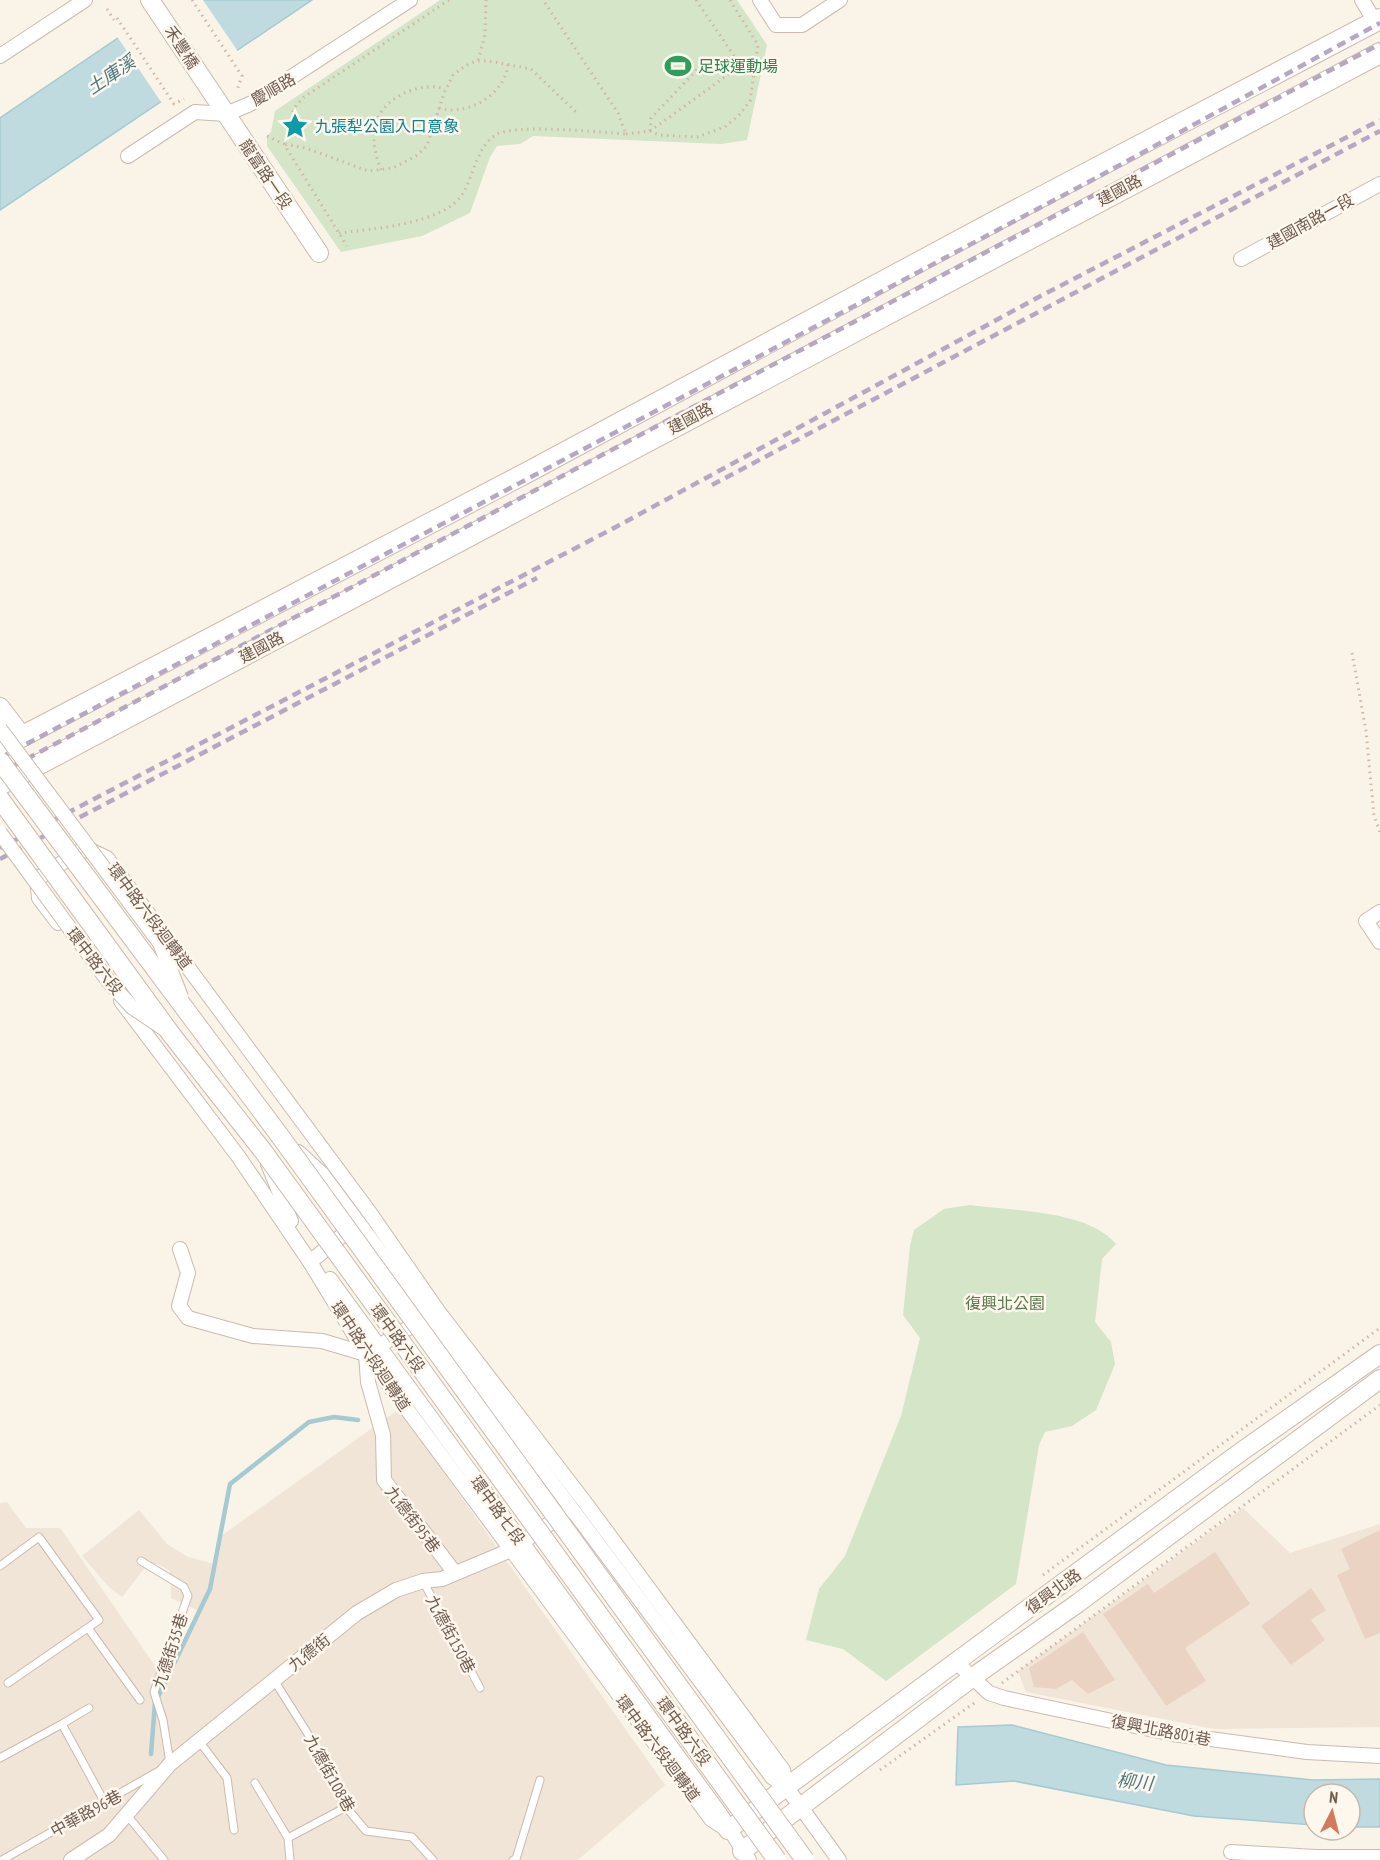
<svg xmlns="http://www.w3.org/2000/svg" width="1380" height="1860" font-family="'PT Sans Narrow','Noto Sans TC',sans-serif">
	<rect width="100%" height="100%" fill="#f9f3e8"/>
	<!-- residential -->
	<g fill="#f0e5d7">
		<path d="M 399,1409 L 665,1785 L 578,1860 L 0,1860 L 0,1503 L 7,1502 L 26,1528 L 60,1528 L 166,1682 L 197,1610 L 171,1598 L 170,1571 L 158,1564 L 148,1564 L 122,1597 L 109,1587 L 82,1556 L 139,1510 L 167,1544 L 188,1557 L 214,1564 L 221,1536 Z"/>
		<path d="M 1243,1508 L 1290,1553 L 1380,1524 L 1380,1727 L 1214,1729 L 1026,1692 L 1018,1671 Z"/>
	</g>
	<!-- green -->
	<g fill="#d4e5c8">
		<path d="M 440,0 L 737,0 L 767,45 L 747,140 L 721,144 L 533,136 L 520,144 L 497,146 L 490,157 L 470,213 L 422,236 L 341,252 L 267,146 L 267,136 L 271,132 L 275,111 Z"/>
		<path d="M 970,1205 C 1011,1211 1088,1210 1116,1244 L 1102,1259 L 1095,1322 L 1111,1342 L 1115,1364 L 1096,1410 L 1072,1426 L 1045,1432 L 1039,1445 L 1016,1584 L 886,1681 L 843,1649 L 806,1640 L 819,1589 L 845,1556 L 901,1416 L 920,1338 L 903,1315 L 910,1246 L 914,1230 L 944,1209 Z"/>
	</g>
	<!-- water -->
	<g fill="#bfdbe0" stroke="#a6cad1" stroke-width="1.5">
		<path d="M 174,0 L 312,0 L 0,210 L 0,118 Z"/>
		<path d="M 1012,1725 L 1166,1765 L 1313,1780 L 1380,1779 L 1380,1827 L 1350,1827 L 1350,1794 L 1314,1794 L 1314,1825 L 1194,1816 L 1014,1781 L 956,1785 L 958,1727 Z"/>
	</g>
	<!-- pier -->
	<path fill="#f9f3e8" d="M 169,0 L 203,0 L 239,53 L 163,105 L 116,35 Z"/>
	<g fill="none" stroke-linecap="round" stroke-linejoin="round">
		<!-- stream -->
		<path stroke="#a6cad1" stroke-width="4.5" d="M 151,1754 L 155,1703 L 210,1589 L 230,1484 L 309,1422 L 334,1417 L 358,1420"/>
	</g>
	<!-- building -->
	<g fill="#ebd3c3">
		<path d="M 1380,1530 L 1380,1633 L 1365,1639 L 1337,1575 L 1350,1569 L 1341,1549 Z"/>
		<path d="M 1215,1552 L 1250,1604 L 1185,1648 L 1206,1681 L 1166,1706 L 1103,1614 L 1148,1584 L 1154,1593 Z"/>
		<path d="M 1311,1588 L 1326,1610 L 1311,1620 L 1325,1640 L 1291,1665 L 1261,1626 Z"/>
		<path d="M 1083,1632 L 1115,1680 L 1088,1694 L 1072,1680 L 1056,1689 L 1034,1687 L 1029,1668 Z"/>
	</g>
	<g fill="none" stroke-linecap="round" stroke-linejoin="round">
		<!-- service casing -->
		<g stroke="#cabbaf" stroke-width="9">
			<g id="service">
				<path d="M 141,1561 L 184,1587 L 188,1596 L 154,1692 L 163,1720 L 170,1763"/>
				<path d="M 0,1566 L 39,1537 L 99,1620 L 8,1683"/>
				<path d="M 423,1581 L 480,1688"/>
				<path d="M 88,1628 L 140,1700"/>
				<path d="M 274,1680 L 330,1769 L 346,1807 L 366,1831 L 412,1837 L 433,1860"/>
				<path d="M 62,1724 L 89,1708"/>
				<path d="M 199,1741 L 227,1778 L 234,1830"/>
				<path d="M 0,1758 L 62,1724 L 105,1803"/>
				<path d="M 255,1783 L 288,1838 L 290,1860"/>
				<path d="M 126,1814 L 164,1860"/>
				<path d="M 288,1838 L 346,1807"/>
				<path d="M 2,1860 L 159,1771"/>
				<path d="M 513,1860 L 516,1859 L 540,1780"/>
			</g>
		</g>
		<!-- minor casing -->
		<g stroke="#cabbaf" stroke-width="16">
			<g id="minor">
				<path d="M 760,0 L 776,25 L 802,25 L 840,0"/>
				<path d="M 1362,0 L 1375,22"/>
				<path d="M 0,56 L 85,0"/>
				<path d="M 128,156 L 195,112 L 226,114 L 250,104 L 410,0"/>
				<path d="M 1241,259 L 1380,184"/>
				<path d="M 1380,912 L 1366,921 L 1380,942"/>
				<path d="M 58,923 L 39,898 L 37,879 L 82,850 L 92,851 L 107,858 L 370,1213 L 438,1311 L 584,1501 L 783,1770 L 787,1788"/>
				<path d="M 121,1001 L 238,1156 L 310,1262 L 366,1354 L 711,1819 L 728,1830"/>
				<path d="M 298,1152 L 322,1174 L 772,1777 L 787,1788 L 839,1860"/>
				<path d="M 268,1164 L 291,1221"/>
				<path d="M 180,1249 L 188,1273 L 179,1306 L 188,1318 L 253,1336 L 322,1341 L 366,1354 L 423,1319"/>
				<path d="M 310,1262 L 355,1225"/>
				<path d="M 330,1279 L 721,1815 L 749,1860"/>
				<path d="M 366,1354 L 368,1382 L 383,1435 L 384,1480 L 455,1573"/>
				<path d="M 956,1662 L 989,1693 L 1004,1698 L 1173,1734 L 1307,1752 L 1380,1756"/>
				<path d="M 1231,1852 L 1315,1857 L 1380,1857"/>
				<path d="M 71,1860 L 109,1835 L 170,1764 L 357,1613 L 396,1590 L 423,1581 L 442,1579 L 511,1550 L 565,1513"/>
			</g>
		</g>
		<!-- tertiary casing -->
		<g stroke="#cabbaf" stroke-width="20">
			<g id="tertiary">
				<path d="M 150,0 L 319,253"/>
				<path d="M 0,707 L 23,737"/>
				<path d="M 728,1830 L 1238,1454 L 1380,1354"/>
				<path d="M 742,1851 L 973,1677 L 1078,1603 L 1380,1379"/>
			</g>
		</g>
		<!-- secondary casing -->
		<g stroke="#cebdb0" stroke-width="22">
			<g id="secondary">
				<path d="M 0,748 L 528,472 L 999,219 L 1380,19"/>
				<path d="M 0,785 C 461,542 919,294 1380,53"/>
			</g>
		</g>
		<!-- path -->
		<g stroke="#d0b7a6" stroke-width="3" stroke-dasharray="1.5 4.5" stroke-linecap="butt">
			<path d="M 192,0 L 242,76 L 237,90"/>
			<path d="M 449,0 L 304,97 L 294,108 L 284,144 L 306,148 L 368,171 L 393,168 L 416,156 L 427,146 L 444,93 L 453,75 L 465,66 L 476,61 L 489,61 L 531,69 L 577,113"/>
			<path d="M 696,0 L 741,66"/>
			<path d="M 107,9 L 114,20"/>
			<path d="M 117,18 L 174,104 L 184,99"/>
			<path d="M 478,60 L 485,35 L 486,0"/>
			<path d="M 439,108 C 467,117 506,94 508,64"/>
			<path d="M 650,131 L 743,64 L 757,59"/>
			<path d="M 650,131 L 651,118 L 708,58"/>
			<path d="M 626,134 L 650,131 L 659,135 L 697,137 L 725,127 L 739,115 L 750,101 L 758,45 L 730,0"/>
			<path d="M 267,136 L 284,144 L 347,246"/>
			<path d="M 381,170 C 375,155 371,137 377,120 C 386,96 422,81 445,89"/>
			<path d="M 339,233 C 371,229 446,224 463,193 C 474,174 477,146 497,134 C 515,124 602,132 626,134 L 618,113 L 543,0"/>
			<path d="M 1352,653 L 1366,731 L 1374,816 L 1380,832"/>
			<path d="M 1043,1575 L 1380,1328"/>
			<path d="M 1002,1683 L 1380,1405"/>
			<path d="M 880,1770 L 977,1701"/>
		</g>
		<!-- service -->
		<use href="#service" stroke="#fff" stroke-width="7"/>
		<!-- minor -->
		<use href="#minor" stroke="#fff" stroke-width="14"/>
		<!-- tertiary -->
		<use href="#tertiary" stroke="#fff" stroke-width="18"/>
		<!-- secondary -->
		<use href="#secondary" stroke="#fff" stroke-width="20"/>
		<!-- rail -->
		<g stroke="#b6a8c2" stroke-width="4.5" stroke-dasharray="9 6" stroke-linecap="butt">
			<path d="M 712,485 L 1380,131"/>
			<path d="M 0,758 L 1096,178 L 1380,23"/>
			<path d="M 0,773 L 1380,44"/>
			<path d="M 0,848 L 614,528 L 1035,299 L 1380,120"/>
			<path d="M 0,859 L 537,578"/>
		</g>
		<!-- minor-bridge casing -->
		<g stroke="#cabbaf" stroke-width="16" stroke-linecap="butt">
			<g id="minor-bridge">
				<path d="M 0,729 L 160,943 L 181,997"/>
				<path d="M 0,833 L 109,982 L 132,1007 L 163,1028"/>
			</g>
		</g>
		<!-- tertiary-bridge casing -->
		<g stroke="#cabbaf" stroke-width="20" stroke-linecap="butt">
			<g id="tertiary-bridge">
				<path d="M 0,761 L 280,1136 L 805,1860"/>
				<path d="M 0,799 L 171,1034 L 263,1151 L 777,1860"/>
			</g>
		</g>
		<!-- minor-bridge -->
		<use href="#minor-bridge" stroke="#fff" stroke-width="14"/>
		<!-- tertiary-bridge -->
		<use href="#tertiary-bridge" stroke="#fff" stroke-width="18"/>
	</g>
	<!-- icons -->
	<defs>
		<g id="stadium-bare" transform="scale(2.07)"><path d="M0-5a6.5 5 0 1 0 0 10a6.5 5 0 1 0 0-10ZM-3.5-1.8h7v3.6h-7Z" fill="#2e9e5b" stroke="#fdf7ee" stroke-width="2.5" paint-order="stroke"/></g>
		<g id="sight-bare" transform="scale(2.07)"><path d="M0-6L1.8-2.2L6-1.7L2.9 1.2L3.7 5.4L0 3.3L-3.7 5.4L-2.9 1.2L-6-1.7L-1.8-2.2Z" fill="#0f9aa8" stroke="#fdf7ee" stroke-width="2.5" paint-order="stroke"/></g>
	</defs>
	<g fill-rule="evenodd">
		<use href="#stadium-bare" x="678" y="66"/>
		<use href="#sight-bare" x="295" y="126"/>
	</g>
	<g text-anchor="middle" stroke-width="5" stroke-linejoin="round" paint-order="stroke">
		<!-- street labels -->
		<g font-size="16" fill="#705b4f" stroke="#fdf7ee">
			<text transform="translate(182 47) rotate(57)" y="6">禾豐橋</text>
			<text transform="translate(273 89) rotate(-30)" y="6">慶順路</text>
			<text transform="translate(266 174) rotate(56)" y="6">龍富路一段</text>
			<text transform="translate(1119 190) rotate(-28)" y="6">建國路</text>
			<text transform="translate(1310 221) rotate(-29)" y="6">建國南路一段</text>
			<text transform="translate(690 418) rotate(-28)" y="6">建國路</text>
			<text transform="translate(261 647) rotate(-28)" y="6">建國路</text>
			<text transform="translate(150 916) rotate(53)" y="6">環中路六段迴轉道</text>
			<text transform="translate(95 961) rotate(52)" y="6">環中路六段</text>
			<text transform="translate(398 1338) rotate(54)" y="6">環中路六段</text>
			<text transform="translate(371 1356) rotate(56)" y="6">環中路六段迴轉道</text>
			<text transform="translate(498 1510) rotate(54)" y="6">環中路七段</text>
			<text transform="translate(413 1519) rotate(53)" y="6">九德街95巷</text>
			<text transform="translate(1053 1591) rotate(-36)" y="6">復興北路</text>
			<text transform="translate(451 1634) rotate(62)" y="6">九德街150巷</text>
			<text transform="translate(170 1651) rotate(-72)" y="6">九德街35巷</text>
			<text transform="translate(309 1652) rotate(-39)" y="6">九德街</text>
			<text transform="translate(1161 1730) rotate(11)" y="6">復興北路801巷</text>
			<text transform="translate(684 1731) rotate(54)" y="6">環中路六段</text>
			<text transform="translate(658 1748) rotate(53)" y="6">環中路六段迴轉道</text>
			<text transform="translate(330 1773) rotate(61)" y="6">九德街108巷</text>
			<text transform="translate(86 1813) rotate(-29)" y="6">中華路96巷</text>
		</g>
		<!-- leisure labels -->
		<g font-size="16" fill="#27864d" stroke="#fdf7ee" text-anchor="start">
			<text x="698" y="72">足球運動場</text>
		</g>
		<!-- culture labels -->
		<g font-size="16" fill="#0d838f" stroke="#fdf7ee" text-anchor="start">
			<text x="315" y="132">九張犁公園入口意象</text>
		</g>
		<!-- park labels -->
		<g font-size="16" fill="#597a4c" stroke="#fdf7ee">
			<text x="1005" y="1309">復興北公園</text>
		</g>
		<!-- water labels -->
		<g font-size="18" font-style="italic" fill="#4c7780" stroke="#fdf7ee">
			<text transform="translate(111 75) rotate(-34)" y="6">土庫溪</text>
			<text transform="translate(1135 1782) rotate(6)" y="6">柳川</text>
		</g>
	</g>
	<!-- north arrow -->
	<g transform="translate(1332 1812) rotate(6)"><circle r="28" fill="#fdf7ee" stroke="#c5b9ae" stroke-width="1.5"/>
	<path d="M0-4.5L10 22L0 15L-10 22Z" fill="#d3795e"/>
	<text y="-9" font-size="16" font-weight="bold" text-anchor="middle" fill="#705b4f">N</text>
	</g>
</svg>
